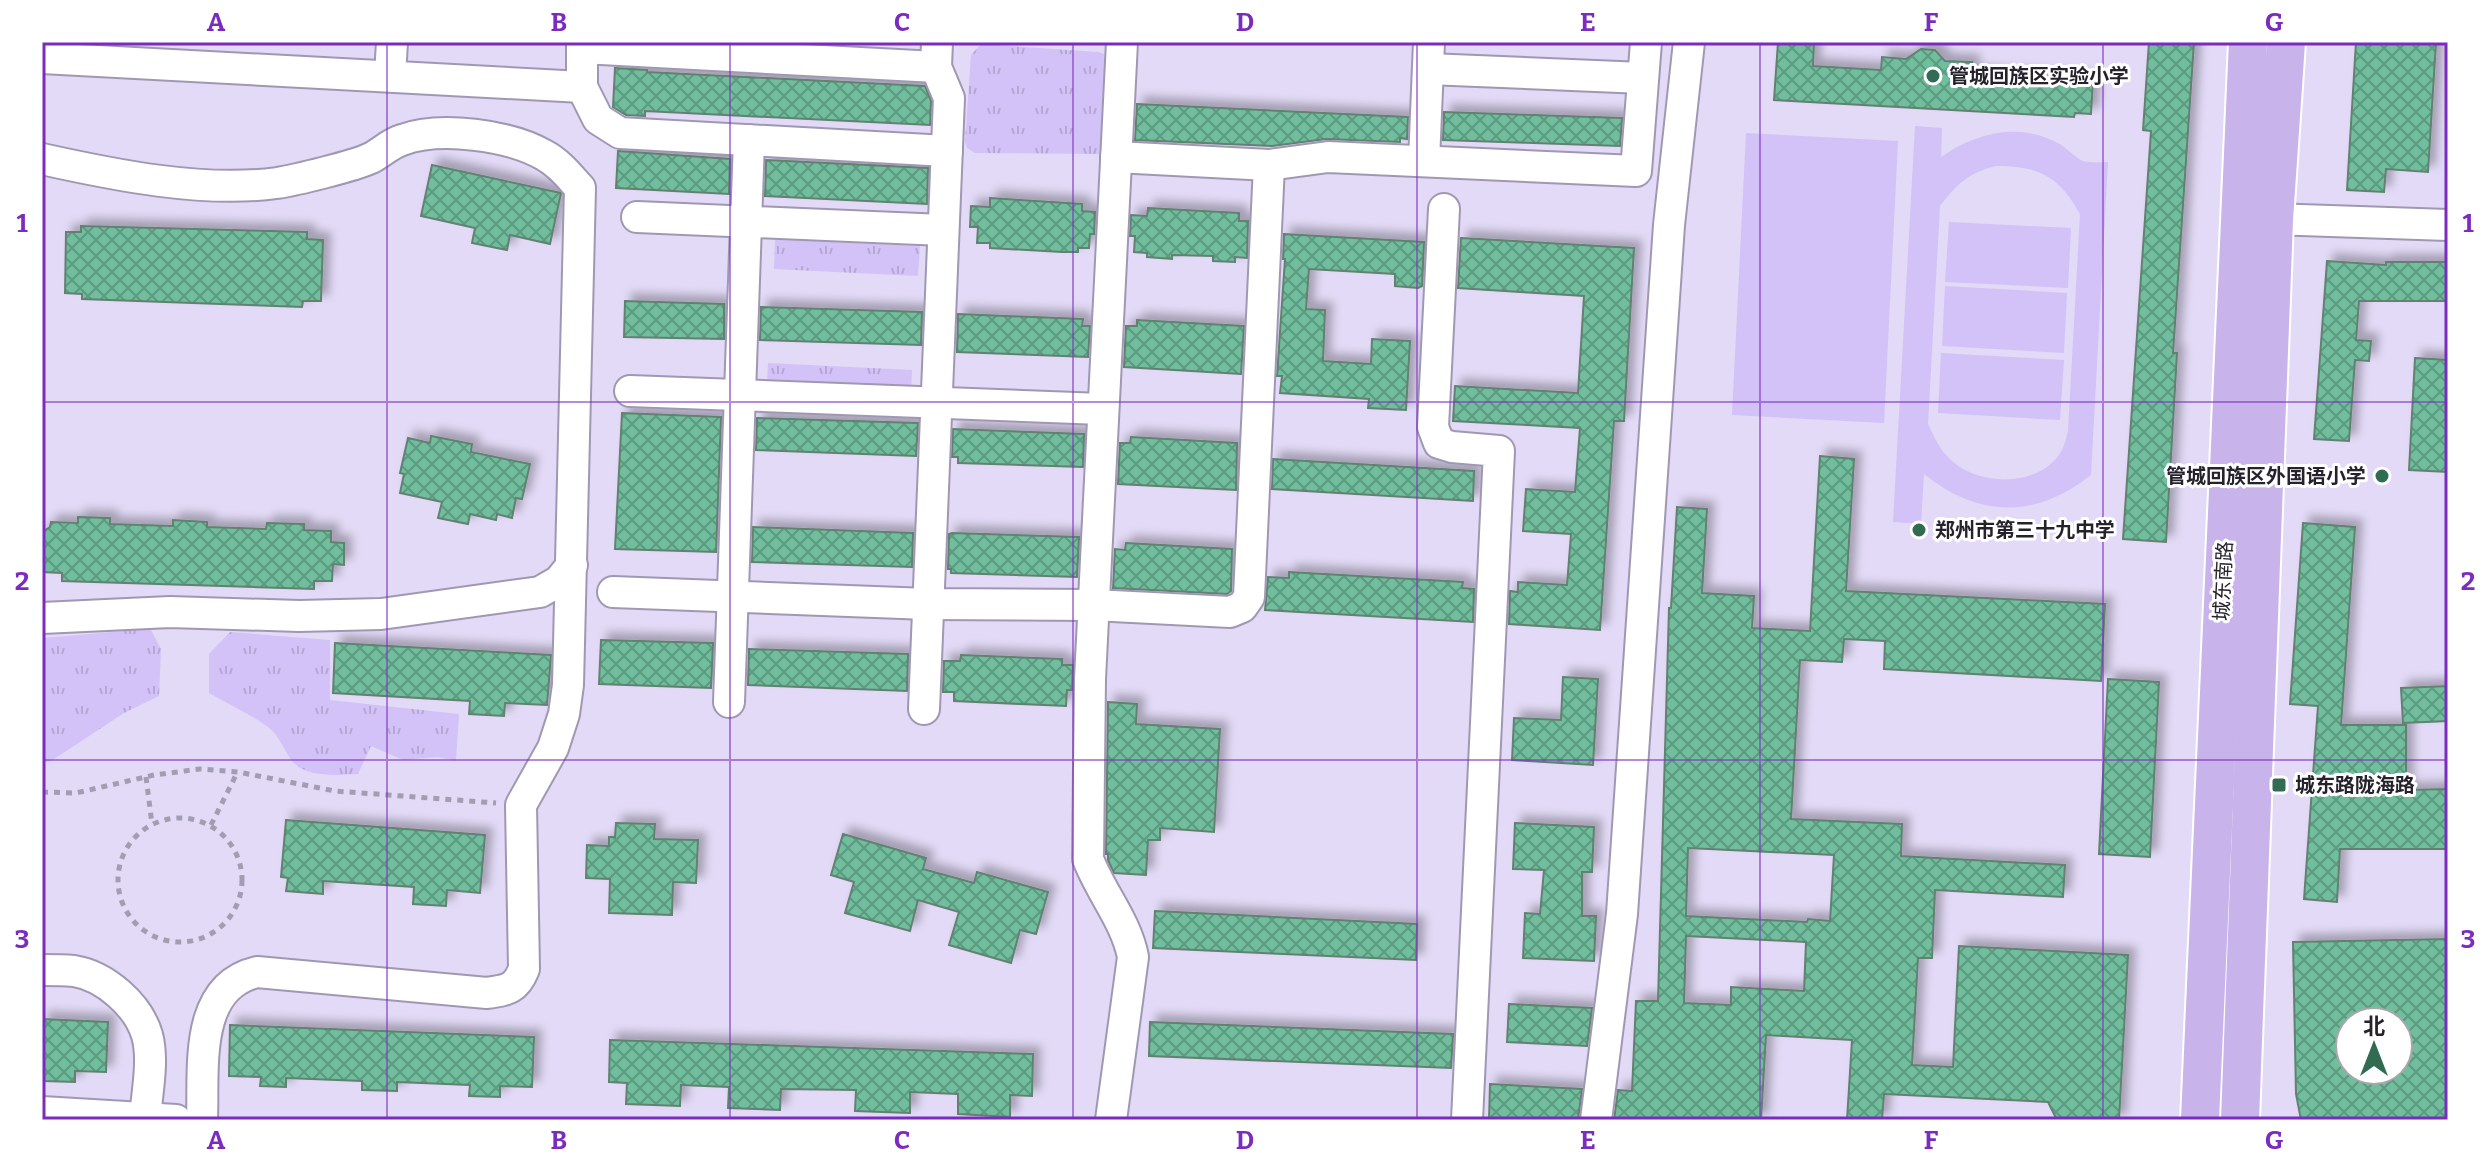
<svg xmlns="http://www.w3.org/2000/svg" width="2490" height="1162" font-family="Bitter,'Noto Sans SC',serif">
	<defs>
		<pattern id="grass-tufts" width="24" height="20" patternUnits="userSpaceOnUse" patternTransform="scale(2)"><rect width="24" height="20" fill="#d3c2f7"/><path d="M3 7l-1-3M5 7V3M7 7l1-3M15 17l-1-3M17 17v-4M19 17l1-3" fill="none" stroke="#b5a6d4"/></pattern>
		<pattern id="building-cross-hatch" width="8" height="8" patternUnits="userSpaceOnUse" patternTransform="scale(2)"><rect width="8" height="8" fill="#6fbe9d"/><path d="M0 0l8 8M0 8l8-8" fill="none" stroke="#5b9a80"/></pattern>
		<filter id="shadow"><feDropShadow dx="7" dy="-7" stdDeviation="4" flood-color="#0004"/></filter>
	</defs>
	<rect width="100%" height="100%" fill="#e2daf6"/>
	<!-- grass -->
	<g fill="url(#grass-tufts)">
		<path d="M 981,44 L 1098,52 L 1107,55 L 1102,154 L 975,153 L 967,148 L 965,141 L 971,55 Z"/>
		<path d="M 775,239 L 920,246 L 918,276 L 774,269 Z"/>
		<path d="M 768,363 L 912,370 L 911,392 L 767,384 Z"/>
		<path d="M 134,630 L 151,630 L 161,649 L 159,696 L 124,713 L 51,761 L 42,763 L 44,638 Z"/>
		<path d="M 230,632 L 330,640 L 330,700 L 459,714 L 456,761 L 438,757 L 403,760 L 371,746 L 358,774 C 339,775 307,778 293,762 C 284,751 280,736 268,727 C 250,714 228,704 209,693 L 209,654 Z"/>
	</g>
	<!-- park -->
	<g fill="#d3c2f7" fill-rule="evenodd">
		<path d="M 1915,126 L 1942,128 L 1941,157 C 1976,133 2017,122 2058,143 C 2066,147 2074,157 2083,161 C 2090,163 2101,162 2108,162 L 2091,475 C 2036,519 1978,518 1924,474 L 1921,524 L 1893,522 ZM 1996,166 C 2039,166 2059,176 2080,214 L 2068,431 C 2066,439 2064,448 2059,455 C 2036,487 1980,486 1952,461 C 1941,452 1934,437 1928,424 L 1940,206 C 1957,184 1968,173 1996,166 Z"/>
		<path d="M 1746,133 L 1898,141 L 1884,423 L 1732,415 Z"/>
		<path d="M 1949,222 L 2071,228 L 2068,288 L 1945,282 Z"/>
		<path d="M 1945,286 L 2067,293 L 2064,353 L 1942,346 Z"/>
		<path d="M 1941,353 L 2064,360 L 2060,420 L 1938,413 Z"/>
	</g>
	<!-- building -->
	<g fill="url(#building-cross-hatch)" stroke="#638173" stroke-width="2" fill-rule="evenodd" filter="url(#shadow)">
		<path d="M 1778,42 L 1814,42 L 1813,66 L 1881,70 L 1882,57 L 1906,59 L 1921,49 L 1935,50 L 1945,61 L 1972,62 L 1972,74 L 2093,81 L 2091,114 L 2075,113 L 2074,117 L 1774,100 Z"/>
		<path d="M 2149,42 L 2194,42 L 2173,353 L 2177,353 L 2166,542 L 2123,539 L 2151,131 L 2143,130 Z"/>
		<path d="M 2356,42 L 2436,42 L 2428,172 L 2386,169 L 2384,192 L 2347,190 Z"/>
		<path d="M 615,68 L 647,70 L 647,72 L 925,86 L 931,101 L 930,125 L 645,111 L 645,116 L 626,115 L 613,107 Z"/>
		<path d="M 1137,104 L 1408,117 L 1407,139 L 1400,138 L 1400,142 L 1326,139 L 1272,146 L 1135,140 Z"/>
		<path d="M 1444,112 L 1622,118 L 1620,146 L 1443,140 Z"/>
		<path d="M 618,151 L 730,159 L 729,194 L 616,188 Z"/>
		<path d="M 766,160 L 928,168 L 927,204 L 765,196 Z"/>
		<path d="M 432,165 L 561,193 L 550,244 L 510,235 L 507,250 L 472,243 L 475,228 L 421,216 Z"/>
		<path d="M 990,198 L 1082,204 L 1082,211 L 1095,212 L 1094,234 L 1090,234 L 1089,248 L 1078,248 L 1078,252 L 1062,252 L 990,248 L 990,243 L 977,243 L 978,227 L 970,227 L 971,206 L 990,207 Z"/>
		<path d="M 1148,208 L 1239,213 L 1239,221 L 1248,221 L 1247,258 L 1235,257 L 1235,262 L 1213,261 L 1213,256 L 1172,255 L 1172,259 L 1147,257 L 1147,253 L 1134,252 L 1135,236 L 1130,236 L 1131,215 L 1147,216 Z"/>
		<path d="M 81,226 L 307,232 L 307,239 L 323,240 L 321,301 L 303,301 L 302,307 L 82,299 L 82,294 L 65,293 L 66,232 L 81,232 Z"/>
		<path d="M 1284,234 L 1424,242 L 1422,286 L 1418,288 L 1395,286 L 1395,274 L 1309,269 L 1306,309 L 1325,310 L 1323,361 L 1371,364 L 1372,339 L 1410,341 L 1406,410 L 1368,408 L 1369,399 L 1280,393 L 1282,376 L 1277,376 L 1285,259 L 1283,259 Z"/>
		<path d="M 1461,238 L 1634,248 L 1624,421 L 1614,421 L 1600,630 L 1509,624 L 1510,591 L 1518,592 L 1518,582 L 1567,585 L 1571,534 L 1523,531 L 1526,489 L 1575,492 L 1580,428 L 1453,421 L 1455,386 L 1578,393 L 1584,296 L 1458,288 Z"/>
		<path d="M 2327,261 L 2386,265 L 2386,262 L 2448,262 L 2448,301 L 2359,301 L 2356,340 L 2371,341 L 2369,361 L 2355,360 L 2349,441 L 2314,439 Z"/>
		<path d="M 625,301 L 724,304 L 724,339 L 624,337 Z"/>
		<path d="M 761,307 L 922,312 L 921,345 L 760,340 Z"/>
		<path d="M 958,314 L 1083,319 L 1082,326 L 1090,326 L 1088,357 L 957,352 Z"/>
		<path d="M 1137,320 L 1244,326 L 1241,374 L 1124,367 L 1126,326 L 1137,326 Z"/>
		<path d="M 2415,358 L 2448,360 L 2448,472 L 2409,470 Z"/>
		<path d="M 622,413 L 721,417 L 716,552 L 615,549 Z"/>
		<path d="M 757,418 L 918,423 L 916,456 L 756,450 Z"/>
		<path d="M 953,429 L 1084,434 L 1083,467 L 958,463 L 958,457 L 952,457 Z"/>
		<path d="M 431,436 L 472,444 L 471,452 L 530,464 L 522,499 L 516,498 L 512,518 L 497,514 L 496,520 L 470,514 L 468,524 L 438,518 L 442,502 L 400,493 L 404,474 L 400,473 L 408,438 L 430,443 Z"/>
		<path d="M 1131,437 L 1237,443 L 1236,490 L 1118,484 L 1120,443 L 1130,443 Z"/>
		<path d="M 1820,456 L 1854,459 L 1846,591 L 2105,604 L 2101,681 L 1884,669 L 1885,641 L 1844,639 L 1842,662 L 1800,660 L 1791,819 L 1902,824 L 1901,856 L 2065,865 L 2063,897 L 1935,890 L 1932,958 L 1918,958 L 1912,1065 L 1953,1067 L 1959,946 L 2128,955 L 2119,1120 L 2057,1120 L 2048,1102 L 1884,1094 L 1882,1120 L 1847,1120 L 1852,1040 L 1766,1035 L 1761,1120 L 1614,1120 L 1618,1090 L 1632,1091 L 1636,1001 L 1658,1001 L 1669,608 L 1671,608 L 1677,507 L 1707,509 L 1702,593 L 1754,596 L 1752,628 L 1810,631 ZM 1688,848 L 1834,855 L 1830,921 L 1808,919 L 1807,922 L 1686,916 ZM 1686,936 L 1806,942 L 1804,991 L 1731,987 L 1731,1005 L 1684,1003 Z"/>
		<path d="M 1273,459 L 1474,471 L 1473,501 L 1272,489 Z"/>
		<path d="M 78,517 L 110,518 L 110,524 L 173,526 L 173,520 L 207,522 L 207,527 L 266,529 L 267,523 L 304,524 L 304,530 L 331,531 L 331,542 L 344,543 L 344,565 L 333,564 L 332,581 L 314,581 L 314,589 L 62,581 L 62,573 L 42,572 L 42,532 L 50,527 L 51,522 L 78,523 Z"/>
		<path d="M 2303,523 L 2355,527 L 2341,725 L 2406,725 L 2406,790 L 2448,789 L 2448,849 L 2340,849 L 2337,902 L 2304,899 L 2318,706 L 2290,704 Z"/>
		<path d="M 753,527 L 913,533 L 912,567 L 752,562 Z"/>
		<path d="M 952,533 L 1079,537 L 1077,577 L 951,573 L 951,569 L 948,569 L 949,534 Z"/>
		<path d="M 1126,543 L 1232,549 L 1231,591 L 1227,594 L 1113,588 L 1115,549 L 1125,550 Z"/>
		<path d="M 1289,572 L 1463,582 L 1462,588 L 1474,589 L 1473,622 L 1265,610 L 1268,577 L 1289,578 Z"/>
		<path d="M 601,640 L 713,643 L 711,688 L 599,684 Z"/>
		<path d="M 335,643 L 551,655 L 547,705 L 505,703 L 504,716 L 469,714 L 470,701 L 333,693 Z"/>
		<path d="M 749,649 L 908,654 L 907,691 L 748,685 Z"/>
		<path d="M 961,655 L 1062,659 L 1062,665 L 1073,665 L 1072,690 L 1067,690 L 1066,706 L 954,701 L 954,692 L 943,692 L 944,661 L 960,661 Z"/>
		<path d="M 1563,677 L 1598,679 L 1593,765 L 1512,760 L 1514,718 L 1561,720 Z"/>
		<path d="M 2108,679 L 2159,682 L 2150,857 L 2099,854 Z"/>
		<path d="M 2448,686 L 2448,721 L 2403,723 L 2401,688 Z"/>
		<path d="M 1108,702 L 1137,704 L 1136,724 L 1220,729 L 1214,832 L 1160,828 L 1160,840 L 1148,840 L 1146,875 L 1114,873 L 1108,860 L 1108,854 L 1106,854 Z"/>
		<path d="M 286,820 L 485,835 L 480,893 L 447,890 L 446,906 L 413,904 L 414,887 L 323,881 L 323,894 L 286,891 L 288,878 L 281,877 Z"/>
		<path d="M 616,823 L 655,824 L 654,839 L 698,840 L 696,883 L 673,882 L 672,915 L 609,913 L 610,879 L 586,878 L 587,845 L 609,846 L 609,837 L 615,837 Z"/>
		<path d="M 1515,823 L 1594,827 L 1592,872 L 1582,872 L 1582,916 L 1596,916 L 1594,961 L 1523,958 L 1525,913 L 1540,914 L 1544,870 L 1513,869 Z"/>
		<path d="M 843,834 L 926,858 L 923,869 L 974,883 L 977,872 L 1048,892 L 1036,934 L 1020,930 L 1011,963 L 949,945 L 959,912 L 918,900 L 910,931 L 845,913 L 854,882 L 831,875 Z"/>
		<path d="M 1155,911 L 1417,924 L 1416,960 L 1153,948 Z"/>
		<path d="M 2448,939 L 2448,1120 L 2301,1120 L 2296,1094 L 2293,942 ZM 2350,1022 L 2398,1022 L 2398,1070 L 2350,1070 Z"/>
		<path d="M 1509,1004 L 1592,1008 L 1587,1046 L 1507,1042 Z"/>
		<path d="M 42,1019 L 108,1022 L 106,1072 L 75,1071 L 75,1082 L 44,1081 Z"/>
		<path d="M 1150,1022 L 1453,1034 L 1451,1068 L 1149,1056 Z"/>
		<path d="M 230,1025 L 534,1037 L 532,1087 L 500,1086 L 500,1097 L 469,1096 L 470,1085 L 397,1082 L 397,1091 L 362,1090 L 362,1081 L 286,1078 L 286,1087 L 260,1086 L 261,1077 L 229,1076 Z"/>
		<path d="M 610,1040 L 1033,1054 L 1032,1096 L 1010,1095 L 1010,1117 L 958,1114 L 958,1094 L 910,1092 L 910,1113 L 855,1111 L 856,1090 L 781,1089 L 780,1110 L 728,1108 L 729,1087 L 681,1085 L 680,1106 L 626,1104 L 627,1083 L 609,1082 Z"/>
		<path d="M 1490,1084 L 1582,1089 L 1578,1120 L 1489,1120 Z"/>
	</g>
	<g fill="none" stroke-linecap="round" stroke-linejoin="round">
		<!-- minor casing -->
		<g stroke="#a098b3" stroke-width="34">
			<g id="minor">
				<path d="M 582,42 L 582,87 L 598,119 L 620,133 L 947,151"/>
				<path d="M 582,48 L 936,67"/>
				<path d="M 42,58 L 582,87"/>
				<path d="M 1428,69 L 1643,78"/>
				<path d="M 390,76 L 392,42"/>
				<path d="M 1116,157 L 1269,165 L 1328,157 L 1636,171 L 1646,42"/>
				<path d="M 42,159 C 114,175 203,193 277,183 C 296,180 354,166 371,158 C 381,153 391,143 402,140 C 440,126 509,135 544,155 C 559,163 569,176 580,188 L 568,685 L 564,714 L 553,748 L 521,805 L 524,969 C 516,989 508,990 487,993 L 257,972 C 193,987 204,1069 202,1120"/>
				<path d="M 1424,161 L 1429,42"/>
				<path d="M 1444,209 L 1433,427 L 1439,443 L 1452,447 L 1499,451 L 1467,1120"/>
				<path d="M 637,217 L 943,230"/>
				<path d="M 2274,219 L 2448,225"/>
				<path d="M 630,391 L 1102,409"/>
				<path d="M 613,592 L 928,604 L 1093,605 L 1230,612 L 1242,607 L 1249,597 L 1269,165"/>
				<path d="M 42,618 L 170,612 L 299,616 L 381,614 L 540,592 L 559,581 L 572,565"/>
				<path d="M 729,702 L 749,140"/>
				<path d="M 924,709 L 949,98 L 936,67 L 937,42"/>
				<path d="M 42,970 C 52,970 63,970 74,971 C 105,976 138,1005 147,1035 C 154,1060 147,1092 145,1118"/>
				<path d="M 42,1112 L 176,1120"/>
				<path d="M 1111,1120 L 1133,957 C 1126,921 1101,893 1088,859 L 1090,679 L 1122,42"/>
				<path d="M 1596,1120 L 1622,914 L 1669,225 L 1689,42"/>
			</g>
		</g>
		<!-- major casing -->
		<g stroke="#fff" stroke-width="42">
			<g id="major">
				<path d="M 2200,1120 L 2248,42"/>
				<path d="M 2240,1120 L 2274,219 L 2286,42"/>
			</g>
		</g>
		<!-- path -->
		<g stroke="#a39db3" stroke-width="5" stroke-dasharray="6 6" stroke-linecap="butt">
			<path d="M 146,777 L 152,824"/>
			<path d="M 42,792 L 76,793 L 154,775 L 200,769 L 238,772 L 335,791 L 496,803"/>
			<circle cx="180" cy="880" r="62"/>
			<path d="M 211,825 L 237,773"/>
		</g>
		<!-- minor -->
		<use href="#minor" stroke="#fff" stroke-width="30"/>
		<!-- major -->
		<use href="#major" stroke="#c8b4eb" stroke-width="38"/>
	</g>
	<!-- grid -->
	<path fill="none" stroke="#7b2cbf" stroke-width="2" stroke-opacity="0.55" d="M 387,42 L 387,1120M 730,42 L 730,1120M 1073,42 L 1073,1120M 1417,42 L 1417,1120M 1760,42 L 1760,1120M 2103,42 L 2103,1120M 42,402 L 2448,402M 42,760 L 2448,760"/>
	<!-- markers -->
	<g fill="#316b54" stroke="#fff" stroke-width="3">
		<circle cx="1933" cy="76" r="8"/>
		<circle cx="2382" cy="476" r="8"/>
		<circle cx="1919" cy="530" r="8"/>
		<rect x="2271" y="777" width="16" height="16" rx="4"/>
	</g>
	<g text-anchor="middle" stroke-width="6" stroke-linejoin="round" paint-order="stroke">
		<!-- poi labels -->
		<g font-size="20" font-weight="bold" fill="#25222c" stroke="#fff" text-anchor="start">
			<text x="1949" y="83">管城回族区实验小学</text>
			<text x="2366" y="483" text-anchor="end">管城回族区外国语小学</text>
			<text x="1935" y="537">郑州市第三十九中学</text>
			<text x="2295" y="792">城东路陇海路</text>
		</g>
		<!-- street labels -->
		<g font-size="20" fill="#25222c" stroke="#fff">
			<text transform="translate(2223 581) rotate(-87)" y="7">城东南路</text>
		</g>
	</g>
	<!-- border -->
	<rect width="2490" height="1162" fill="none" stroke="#ffffff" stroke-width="88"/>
	<!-- north arrow -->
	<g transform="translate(2374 1046)"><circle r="38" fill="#ffffff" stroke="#a8a7ab" stroke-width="2"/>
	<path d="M0-6L14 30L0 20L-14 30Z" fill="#316b54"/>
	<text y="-12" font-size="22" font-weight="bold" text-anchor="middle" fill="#25222c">北</text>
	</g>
	<rect x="44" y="44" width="2402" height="1074" fill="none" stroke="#7b2cbf" stroke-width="3"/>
	<g font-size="26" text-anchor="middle" font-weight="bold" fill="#7b2cbf">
		<text x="216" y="31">A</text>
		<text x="559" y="31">B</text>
		<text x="902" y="31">C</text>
		<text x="1245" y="31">D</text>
		<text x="1588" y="31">E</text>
		<text x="1931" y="31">F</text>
		<text x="2274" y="31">G</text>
		<text x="22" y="232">1</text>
		<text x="2468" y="232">1</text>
		<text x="22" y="590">2</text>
		<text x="2468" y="590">2</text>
		<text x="22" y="948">3</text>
		<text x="2468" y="948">3</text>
		<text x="216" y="1149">A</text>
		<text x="559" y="1149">B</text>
		<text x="902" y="1149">C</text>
		<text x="1245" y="1149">D</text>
		<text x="1588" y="1149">E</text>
		<text x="1931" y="1149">F</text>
		<text x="2274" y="1149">G</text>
	</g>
</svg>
